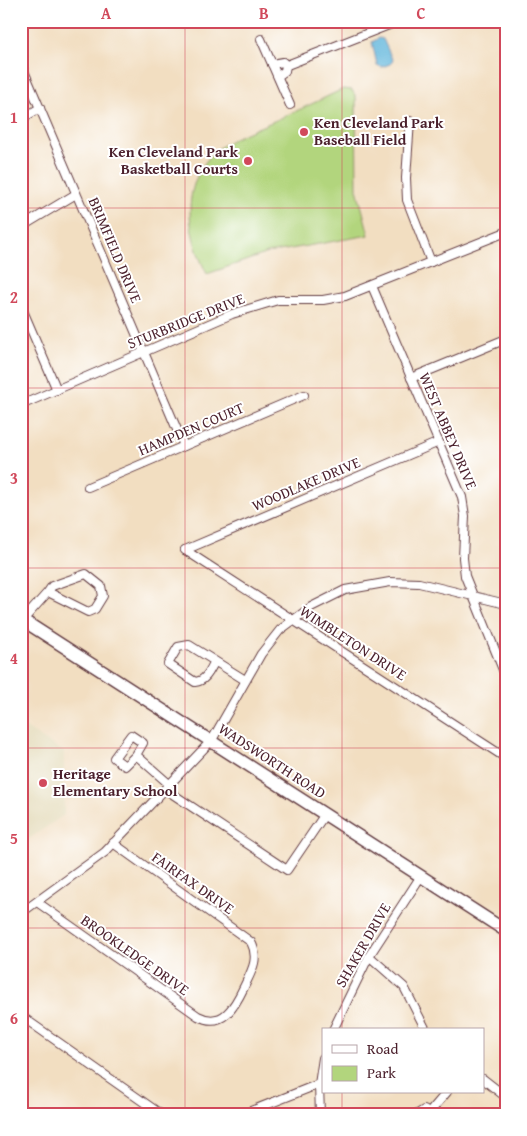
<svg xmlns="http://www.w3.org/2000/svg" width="527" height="1136" font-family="'Gentium Book Plus',serif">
	<rect width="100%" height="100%" fill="#fff"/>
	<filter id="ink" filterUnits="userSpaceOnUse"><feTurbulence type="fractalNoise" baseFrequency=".02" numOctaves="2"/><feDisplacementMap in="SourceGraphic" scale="10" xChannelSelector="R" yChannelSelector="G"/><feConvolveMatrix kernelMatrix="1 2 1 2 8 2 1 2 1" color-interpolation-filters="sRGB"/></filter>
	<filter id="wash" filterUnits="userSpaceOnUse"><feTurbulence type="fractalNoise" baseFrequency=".0096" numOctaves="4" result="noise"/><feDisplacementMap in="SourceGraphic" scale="20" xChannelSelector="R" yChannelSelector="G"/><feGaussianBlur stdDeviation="1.12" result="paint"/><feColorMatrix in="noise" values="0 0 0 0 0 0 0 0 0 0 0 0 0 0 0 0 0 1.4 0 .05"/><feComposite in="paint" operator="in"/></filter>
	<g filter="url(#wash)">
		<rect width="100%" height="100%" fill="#f2dec1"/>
		<!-- built -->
		<path fill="#e4dbba" d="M 21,725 L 64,752 L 64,815 L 21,844 Z"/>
		<!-- green -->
		<path fill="#b2d57d" stroke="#7e7a54" d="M 343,89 L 352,90 L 356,97 L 357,189 L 369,235 L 268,253 L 207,274 C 186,233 179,181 219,148 C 235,136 256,129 274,121 C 297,111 320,100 343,89 Z"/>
		<!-- water -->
		<path fill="#5fb5db" stroke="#546a83" d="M 379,38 L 383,39 L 393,61 L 390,64 L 382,67 L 377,65 L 372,42 Z"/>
	</g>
	<g filter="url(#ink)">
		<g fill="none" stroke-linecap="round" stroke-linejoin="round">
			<!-- minor casing -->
			<g stroke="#633c42" stroke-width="10">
				<g id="minor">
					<path d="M 261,39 L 290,105"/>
					<path d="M 21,64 L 184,446"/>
					<path d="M 272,64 L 283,62 L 286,65 L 285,71 L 278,76"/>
					<path d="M 287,65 L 399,21"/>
					<path d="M 21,119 L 40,108"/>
					<path d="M 410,121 L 406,178 L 407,200 L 431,262"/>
					<path d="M 506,160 L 506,172"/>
					<path d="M 21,227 L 76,194"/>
					<path d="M 372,286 L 462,497 L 465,516 L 463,558 L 465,576 L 506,677"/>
					<path d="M 21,306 L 57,390"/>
					<path d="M 411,378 L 506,339"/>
					<path d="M 21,405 L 232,314 L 278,300 L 323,300 L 345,296 L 506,232"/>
					<path d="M 88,487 L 304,395"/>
					<path d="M 185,550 L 506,758"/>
					<path d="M 185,550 L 439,442"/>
					<path d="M 23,620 L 48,592 L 88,612 L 95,609 L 103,596 L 101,586 L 86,574 L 52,586 L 48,592"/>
					<path d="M 215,661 C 210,670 206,681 195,682 L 168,664 L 178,647 L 189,645 L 245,680"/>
					<path d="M 136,755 L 125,766 L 114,758 L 131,735 L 143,743 L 136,755 L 169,784"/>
					<path d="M 165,789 L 287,870 L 325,814"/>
					<path d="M 37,902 L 198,1016 C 223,1029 235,1006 244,987 C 251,972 260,959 251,942 L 113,843"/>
					<path d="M 21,913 L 105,852 L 212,740 L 261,654 L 280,630 L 311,607 L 345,590 L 390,582 L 419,583 L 506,604"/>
					<path d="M 369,956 L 404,987 L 426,1030"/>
					<path d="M 21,1016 L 162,1115"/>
					<path d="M 333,1030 L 369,956 L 421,876"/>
					<path d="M 483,1079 L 506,1097"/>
					<path d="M 430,1112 L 447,1092"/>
					<path d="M 241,1115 L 319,1084"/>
					<path d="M 320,1115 L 319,1084 L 323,1058"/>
					<path d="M 416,1115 L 424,1110 L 432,1115"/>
				</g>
			</g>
			<!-- highway casing -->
			<g stroke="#633c42" stroke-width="14">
				<path id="highway" d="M 21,619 L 506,931"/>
			</g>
			<!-- minor -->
			<use href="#minor" stroke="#fff" stroke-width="8"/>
			<!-- highway -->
			<use href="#highway" stroke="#fff" stroke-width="11"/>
		</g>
	</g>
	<!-- grid -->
	<path fill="none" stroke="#d1495b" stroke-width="1" stroke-opacity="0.55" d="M 185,21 L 185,1115M 342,21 L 342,1030M 21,208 L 506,208M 21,388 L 506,388M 21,568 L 506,568M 21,748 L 506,748M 21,928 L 506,928M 342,1092 L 342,1115"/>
	<!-- markers -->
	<g fill="#d1495b" stroke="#fff" stroke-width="2">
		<circle cx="304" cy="132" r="5"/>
		<circle cx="248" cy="161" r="5"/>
		<circle cx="43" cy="783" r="5"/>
	</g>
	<g text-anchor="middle" stroke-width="4" stroke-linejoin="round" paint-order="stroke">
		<!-- poi labels -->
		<g font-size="15" font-weight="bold" fill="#4a1f2b" stroke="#fff" text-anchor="start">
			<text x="314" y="128">Ken Cleveland Park<tspan x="314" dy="17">Baseball Field</tspan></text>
			<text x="238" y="157" text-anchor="end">Ken Cleveland Park<tspan x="238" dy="17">Basketball Courts</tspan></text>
			<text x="53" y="779">Heritage<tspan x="53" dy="17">Elementary School</tspan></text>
		</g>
		<!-- street labels -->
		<g font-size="15" fill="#4a1f2b" stroke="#fff">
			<text transform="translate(115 250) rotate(67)" y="5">BRIMFIELD DRIVE</text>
			<text transform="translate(186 321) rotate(-22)" y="5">STURBRIDGE DRIVE</text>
			<text transform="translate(191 429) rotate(-23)" y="5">HAMPDEN COURT</text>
			<text transform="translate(448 431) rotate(67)" y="5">WEST ABBEY DRIVE</text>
			<text transform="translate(306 484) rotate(-23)" y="5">WOODLAKE DRIVE</text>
			<text transform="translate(353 643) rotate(33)" y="5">WIMBLETON DRIVE</text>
			<text transform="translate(272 761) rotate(33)" y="5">WADSWORTH ROAD</text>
			<text transform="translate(193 883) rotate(35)" y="5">FAIRFAX DRIVE</text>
			<text transform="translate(363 945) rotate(-60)" y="5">SHAKER DRIVE</text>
			<text transform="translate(135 955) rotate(35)" y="5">BROOKLEDGE DRIVE</text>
		</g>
	</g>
	<!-- margin -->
	<rect width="527" height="1136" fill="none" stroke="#fff" stroke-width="55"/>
	<!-- legend -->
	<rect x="322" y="1028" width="162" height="65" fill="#ffffff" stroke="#b7a5aa"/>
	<rect x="332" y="1045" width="25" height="8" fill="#ffffff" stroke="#b7a5aa"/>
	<text x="367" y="1054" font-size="15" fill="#4a1f2b">Road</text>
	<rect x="332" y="1066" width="25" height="15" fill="#b2d57d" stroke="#b7a5aa"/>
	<text x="367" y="1078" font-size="15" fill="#4a1f2b">Park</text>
	<rect x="28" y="28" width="472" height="1080" fill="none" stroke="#d1495b" stroke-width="2"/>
	<g font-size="16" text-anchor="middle" font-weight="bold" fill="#d1495b">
		<text x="106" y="19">A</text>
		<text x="264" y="19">B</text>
		<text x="421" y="19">C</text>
		<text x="14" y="123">1</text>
		<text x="14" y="303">2</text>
		<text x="14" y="484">3</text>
		<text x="14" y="664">4</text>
		<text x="14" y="844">5</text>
		<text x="14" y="1024">6</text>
	</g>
</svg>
